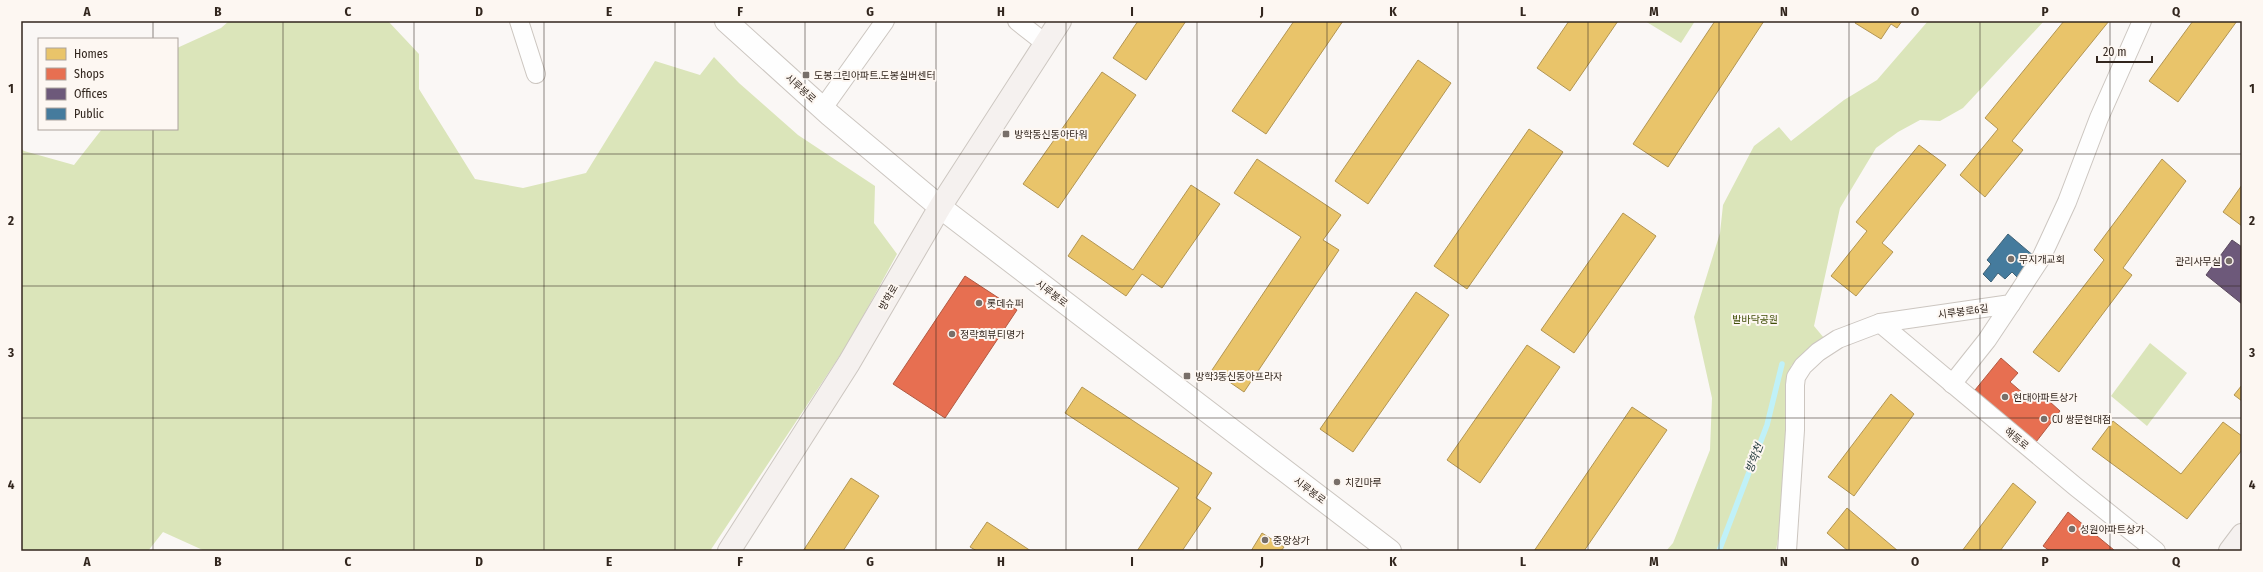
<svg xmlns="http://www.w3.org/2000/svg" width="2263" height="572" font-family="'Fira Sans Condensed','Noto Sans KR',sans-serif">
	<rect width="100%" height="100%" fill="#faf7f5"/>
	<!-- green -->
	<g fill="#dbe5ba">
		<path d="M 229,21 L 388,21 L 419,54 L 419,89 L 475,179 L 523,188 L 586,173 L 655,61 L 700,75 L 714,57 L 739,83 L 798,135 L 875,186 L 874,223 L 897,254 L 849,342 L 710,551 L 205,551 L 163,532 L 148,551 L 21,551 L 21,148 L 24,151 L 74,165 L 102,129 L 177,129 L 177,48 L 221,28 Z"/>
		<path d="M 1645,21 L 1695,21 L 1681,43 Z"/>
		<path d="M 1928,21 L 2044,21 L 1963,108 L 1940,121 L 1920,120 L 1898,132 L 1876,148 L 1840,208 L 1814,326 L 1824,338 L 1791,366 L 1781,520 L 1776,551 L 1666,551 L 1673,543 L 1710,450 L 1712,398 L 1694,317 L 1720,233 L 1723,205 L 1754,146 L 1779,127 L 1791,141 L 1844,100 L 1877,80 Z"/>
		<path d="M 2150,343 L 2187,373 L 2147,426 L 2111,396 Z"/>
	</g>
	<!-- homes -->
	<g fill="#e9c46a" stroke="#b29553">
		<path d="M 1138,21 L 1186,21 L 1146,80 L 1113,58 Z"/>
		<path d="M 1294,21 L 1343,21 L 1266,134 L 1232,111 Z"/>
		<path d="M 1569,21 L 1618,21 L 1570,91 L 1537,68 Z"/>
		<path d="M 1715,21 L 1764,21 L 1668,167 L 1633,144 Z"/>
		<path d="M 1856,21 L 1902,21 L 1897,28 L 1891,24 L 1881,39 L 1855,23 Z"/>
		<path d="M 2064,21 L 2109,21 L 2012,141 L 2023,150 L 1985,197 L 1960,175 L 1998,129 L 1985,118 Z"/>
		<path d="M 2193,21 L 2237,21 L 2178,102 L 2149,81 Z"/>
		<path d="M 1418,60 L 1451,83 L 1368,204 L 1335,181 Z"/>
		<path d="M 1102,72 L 1136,95 L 1058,208 L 1023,184 Z"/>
		<path d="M 1529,129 L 1563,152 L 1467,289 L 1434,266 Z"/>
		<path d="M 1919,145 L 1946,165 L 1882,243 L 1893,252 L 1856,296 L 1831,276 L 1867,231 L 1856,222 Z"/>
		<path d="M 1257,159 L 1341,215 L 1323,240 L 1339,250 L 1244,392 L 1212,370 L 1301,237 L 1234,193 Z"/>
		<path d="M 2162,159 L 2186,181 L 2123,268 L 2132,275 L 2059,372 L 2033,352 L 2104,260 L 2094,250 Z"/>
		<path d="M 1191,185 L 1220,204 L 1162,288 L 1142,274 L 1126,296 L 1068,256 L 1082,235 L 1133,270 Z"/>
		<path d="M 2242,185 L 2242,226 L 2223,212 Z"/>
		<path d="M 1623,213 L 1656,236 L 1574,353 L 1541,330 Z"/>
		<path d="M 1416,292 L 1449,315 L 1353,452 L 1320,429 Z"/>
		<path d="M 1527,345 L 1560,367 L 1480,483 L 1447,460 Z"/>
		<path d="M 2242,385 L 2242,401 L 2234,395 Z"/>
		<path d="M 1082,387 L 1212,473 L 1196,498 L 1211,508 L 1182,551 L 1137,551 L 1179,488 L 1065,413 Z"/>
		<path d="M 1891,394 L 1914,414 L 1854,496 L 1828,477 Z"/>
		<path d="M 1632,407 L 1667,430 L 1584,551 L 1534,551 Z"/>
		<path d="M 2113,421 L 2181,474 L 2223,422 L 2242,436 L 2242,450 L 2187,519 L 2092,449 Z"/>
		<path d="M 851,478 L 879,496 L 843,551 L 803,551 Z"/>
		<path d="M 2013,483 L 2036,502 L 2000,551 L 1962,551 Z"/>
		<path d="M 1847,508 L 1898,551 L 1848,551 L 1827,533 Z"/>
		<path d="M 987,522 L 1031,551 L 977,551 L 970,547 Z"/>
		<path d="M 1262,533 L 1284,547 L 1281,551 L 1251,551 Z"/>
	</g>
	<!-- shops -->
	<g fill="#e76f51" stroke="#b15942">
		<path d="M 965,276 L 1017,310 L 945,418 L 893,384 Z"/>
		<path d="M 2001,358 L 2018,373 L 2010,382 L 2032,401 L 2039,392 L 2060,411 L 2036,442 L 1975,390 Z"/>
		<path d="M 2068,512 L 2114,550 L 2113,551 L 2050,551 L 2043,546 Z"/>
	</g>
	<!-- offices -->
	<path fill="#6d597a" stroke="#5b4a5e" d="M 2232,240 L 2242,247 L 2242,304 L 2206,275 Z"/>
	<!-- public -->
	<path fill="#457b9d" stroke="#3f6277" d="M 2008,234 L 2035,257 L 2019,279 L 2012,272 L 2005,279 L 1998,273 L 1991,282 L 1983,274 L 1991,264 L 1987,260 Z"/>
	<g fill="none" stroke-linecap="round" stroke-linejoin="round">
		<!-- stream -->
		<path stroke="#c0f1f8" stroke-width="5.5" d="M 1719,551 L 1767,425 L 1782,364"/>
		<!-- minor casing -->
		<g stroke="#ccc6c0" stroke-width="20">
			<g id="minor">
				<path d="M 519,21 L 536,74"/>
				<path d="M 1017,21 L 1045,43"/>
				<path d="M 823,108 L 885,21"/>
				<path d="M 1880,323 L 2076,487 L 2156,551"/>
				<path d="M 1952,384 L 1987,340 L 2011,304"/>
				<path d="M 1787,551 L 1795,430 L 1795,385 L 1796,377 L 1803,366 L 1818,352 L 1838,339 L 1880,323 L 2011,304 L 2041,258 L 2049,241 L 2067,202 L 2099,118 L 2142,21"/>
			</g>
		</g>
		<!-- tertiary casing -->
		<g stroke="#ccc6c0" stroke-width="24">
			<path id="tertiary" d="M 726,21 L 830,115 L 940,207 L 1390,551"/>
		</g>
		<!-- secondary casing -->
		<g stroke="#ccc6c0" stroke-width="24">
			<g id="secondary">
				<path d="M 729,551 L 849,363 L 940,207 L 1060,21"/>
				<path d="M 2230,551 L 2242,535"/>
			</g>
		</g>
		<!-- minor -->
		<use href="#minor" stroke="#fefefe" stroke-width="18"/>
		<!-- tertiary -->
		<use href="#tertiary" stroke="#fefefe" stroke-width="22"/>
		<!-- secondary -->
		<use href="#secondary" stroke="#f5f1ef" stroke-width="22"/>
	</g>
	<!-- grid -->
	<path fill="none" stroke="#32261e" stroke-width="1" stroke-opacity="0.55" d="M 153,21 L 153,39M 283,21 L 283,551M 414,21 L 414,551M 544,21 L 544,551M 675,21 L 675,551M 805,21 L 805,551M 936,21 L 936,551M 1066,21 L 1066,551M 1197,21 L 1197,551M 1327,21 L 1327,551M 1458,21 L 1458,551M 1588,21 L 1588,551M 1719,21 L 1719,551M 1849,21 L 1849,551M 1980,21 L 1980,551M 2110,21 L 2110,551M 153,129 L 153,551M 21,154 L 2242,154M 21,286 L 2242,286M 21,418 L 2242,418"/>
	<!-- markers -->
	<g fill="#786f69" stroke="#fdf7f2" stroke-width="1.5">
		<rect x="802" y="71" width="8" height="8" rx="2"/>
		<rect x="1002" y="130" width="8" height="8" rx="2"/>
		<circle cx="2011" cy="259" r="4"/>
		<circle cx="2229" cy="261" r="4"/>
		<circle cx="979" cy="303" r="4"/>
		<circle cx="952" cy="334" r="4"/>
		<rect x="1183" y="372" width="8" height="8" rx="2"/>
		<circle cx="2005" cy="397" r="4"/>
		<circle cx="2044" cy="419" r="4"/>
		<circle cx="1337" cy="482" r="4"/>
		<circle cx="2072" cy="529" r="4"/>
		<circle cx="1265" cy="540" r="4"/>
	</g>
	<g text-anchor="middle" stroke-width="4" stroke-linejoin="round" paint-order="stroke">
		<!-- poi labels -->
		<g font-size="10" fill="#32261e" stroke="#fdf7f2" text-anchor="start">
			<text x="814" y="79">도봉그린아파트.도봉실버센터</text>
			<text x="1014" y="138">방학동신동아타워</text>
			<text x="2019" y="263">무지개교회</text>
			<text x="2221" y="265" text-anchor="end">관리사무실</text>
			<text x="987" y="307">롯데슈퍼</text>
			<text x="960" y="338">정락희뷰티명가</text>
			<text x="1195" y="380">방학3동신동아프라자</text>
			<text x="2013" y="401">현대아파트상가</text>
			<text x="2052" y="423">CU 쌍문현대점</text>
			<text x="1345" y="486">치킨마루</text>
			<text x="2080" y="533">성원아파트상가</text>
			<text x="1273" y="544">중앙상가</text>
		</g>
		<!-- street labels -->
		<g font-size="10" fill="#32261e" stroke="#fdf7f2">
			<text transform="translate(801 88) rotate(42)" y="4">시루봉로</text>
			<text transform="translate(1052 293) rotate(37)" y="4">시루봉로</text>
			<text transform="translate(888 297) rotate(-60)" y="4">방학로</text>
			<text transform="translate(1963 311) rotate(-8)" y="4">시루봉로6길</text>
			<text transform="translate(2017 438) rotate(40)" y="4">해등로</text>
			<text transform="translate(1310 490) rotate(37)" y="4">시루봉로</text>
		</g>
		<!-- park labels -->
		<g font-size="10" fill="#414f09" stroke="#fdf7f2">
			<text x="1755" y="323">발바닥공원</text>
		</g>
		<!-- water labels -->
		<g font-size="11" font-style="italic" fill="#21393c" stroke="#fdf7f2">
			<text transform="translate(1754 458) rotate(-69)" y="4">방학천</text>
		</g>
	</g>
	<!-- border -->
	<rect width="2263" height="572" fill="none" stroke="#fdf7f2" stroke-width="44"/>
	<!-- legend -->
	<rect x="38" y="38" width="140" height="92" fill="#fdf7f2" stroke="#aca39d"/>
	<rect x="46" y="48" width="20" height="12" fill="#e9c46a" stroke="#aca39d"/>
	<text x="74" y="58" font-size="12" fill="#32261e">Homes</text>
	<rect x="46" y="68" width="20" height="12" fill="#e76f51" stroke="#aca39d"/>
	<text x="74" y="78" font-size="12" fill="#32261e">Shops</text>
	<rect x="46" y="88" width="20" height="12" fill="#6d597a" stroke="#aca39d"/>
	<text x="74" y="98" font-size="12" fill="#32261e">Offices</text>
	<rect x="46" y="108" width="20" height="12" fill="#457b9d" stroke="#aca39d"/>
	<text x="74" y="118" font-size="12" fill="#32261e">Public</text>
	<!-- scale -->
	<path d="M2097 56v6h55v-6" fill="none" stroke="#32261e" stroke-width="2"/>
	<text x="2103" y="56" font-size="12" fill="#32261e" stroke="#fdf7f2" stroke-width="3" paint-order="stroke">20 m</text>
	<rect x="22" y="22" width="2219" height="528" fill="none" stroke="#32261e" stroke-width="1.5"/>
	<g font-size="13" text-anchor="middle" font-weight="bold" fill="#32261e">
		<text x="87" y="16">A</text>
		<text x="218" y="16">B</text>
		<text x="348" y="16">C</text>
		<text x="479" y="16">D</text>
		<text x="609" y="16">E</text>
		<text x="740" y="16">F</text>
		<text x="870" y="16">G</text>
		<text x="1001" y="16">H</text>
		<text x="1132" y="16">I</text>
		<text x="1262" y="16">J</text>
		<text x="1393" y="16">K</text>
		<text x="1523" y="16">L</text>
		<text x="1654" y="16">M</text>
		<text x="1784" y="16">N</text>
		<text x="1915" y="16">O</text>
		<text x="2045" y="16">P</text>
		<text x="2176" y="16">Q</text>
		<text x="11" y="93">1</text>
		<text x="2252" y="93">1</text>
		<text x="11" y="225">2</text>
		<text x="2252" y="225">2</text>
		<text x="11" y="357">3</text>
		<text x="2252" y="357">3</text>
		<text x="11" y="489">4</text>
		<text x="2252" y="489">4</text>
		<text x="87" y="566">A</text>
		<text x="218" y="566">B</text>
		<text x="348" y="566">C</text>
		<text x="479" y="566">D</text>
		<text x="609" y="566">E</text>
		<text x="740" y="566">F</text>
		<text x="870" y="566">G</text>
		<text x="1001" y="566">H</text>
		<text x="1132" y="566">I</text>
		<text x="1262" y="566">J</text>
		<text x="1393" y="566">K</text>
		<text x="1523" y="566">L</text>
		<text x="1654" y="566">M</text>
		<text x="1784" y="566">N</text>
		<text x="1915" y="566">O</text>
		<text x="2045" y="566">P</text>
		<text x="2176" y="566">Q</text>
	</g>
</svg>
